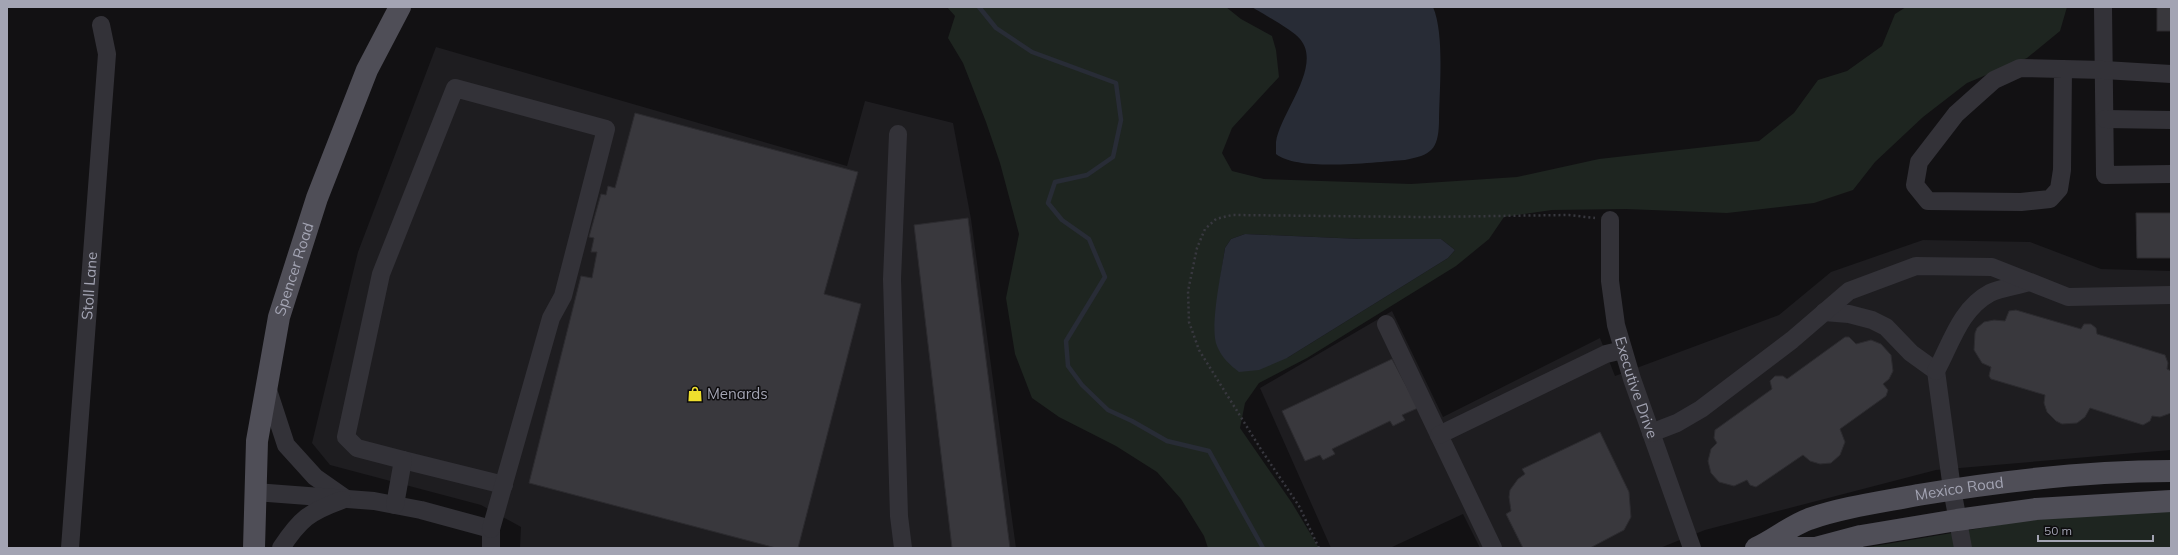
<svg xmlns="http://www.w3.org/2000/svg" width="2178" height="555" font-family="Mulish,sans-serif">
	<rect width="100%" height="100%" fill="#121113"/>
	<!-- built -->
	<g fill="#1e1d20">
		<path d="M 436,47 L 847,166 L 865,101 L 953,123 L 971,219 L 1016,548 L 520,548 L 521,527 L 481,505 L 330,465 L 312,443 L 358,252 Z"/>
		<path d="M 1923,240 L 2030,242 L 2101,269 L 2171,271 L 2171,450 L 1936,470 L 1705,530 L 1660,548 L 1480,548 L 1463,514 L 1390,548 L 1331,548 L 1260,388 L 1392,311 L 1443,417 L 1600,338 L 1615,376 L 1779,315 L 1831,272 Z"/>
	</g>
	<!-- green -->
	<g fill="#1e2520" fill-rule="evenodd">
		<path d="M 947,7 L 1226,7 L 1241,19 L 1272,36 L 1276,50 L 1279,77 L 1232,128 L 1222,153 L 1232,171 L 1264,179 L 1411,184 L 1517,177 L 1599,159 L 1759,141 L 1794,113 L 1818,80 L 1847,71 L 1882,46 L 1895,14 L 1906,7 L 2067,7 L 2060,31 L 2027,58 L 1967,83 L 1923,117 L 1875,162 L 1853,190 L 1814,203 L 1727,213 L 1626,209 L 1552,210 L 1504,217 L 1489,239 L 1456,266 L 1307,358 L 1259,383 L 1245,403 L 1240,428 L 1292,503 L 1319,548 L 1208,548 L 1204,536 L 1181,499 L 1157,472 L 1116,446 L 1059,417 L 1032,398 L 1015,354 L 1006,298 L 1019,234 L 1000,163 L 986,122 L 963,63 L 948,38 L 955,16 ZM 1245,234 L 1360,239 L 1441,239 L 1455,250 L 1448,258 L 1287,358 L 1218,294 L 1225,248 L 1231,239 Z"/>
		<path d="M 2171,510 L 2171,548 L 1863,548 L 2023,521 L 2087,515 Z"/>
	</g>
	<!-- water -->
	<g fill="#282c36">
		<path d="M 1252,7 L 1433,7 C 1445,35 1439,92 1439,123 C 1438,150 1431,155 1405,160 C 1375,162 1298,172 1276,154 C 1276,150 1276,146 1276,142 C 1280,113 1323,66 1300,39 C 1293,30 1263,14 1252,7 Z"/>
		<path d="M 1245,234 L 1360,239 L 1441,239 L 1455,250 L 1448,258 L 1287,358 L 1259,370 L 1239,372 C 1230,365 1222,358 1217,346 C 1209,328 1222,269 1225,248 L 1231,239 Z"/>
	</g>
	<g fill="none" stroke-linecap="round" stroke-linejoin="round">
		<!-- stream -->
		<path stroke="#282c36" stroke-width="4.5" d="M 979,7 L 996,28 L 1032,52 L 1116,83 L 1121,120 L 1113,157 L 1087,175 L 1055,182 L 1048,203 L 1062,220 L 1089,239 L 1105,277 L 1066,341 L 1068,366 L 1082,385 L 1108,410 L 1132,421 L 1167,441 L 1209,451 L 1263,548"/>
	</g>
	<!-- building -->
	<g fill="#39383d" stroke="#2c2b2f">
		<rect x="2157" y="7" width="14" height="24"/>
		<path d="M 635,113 L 858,172 L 824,294 L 861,304 L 798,548 L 776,548 L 529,483 L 581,276 L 592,278 L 597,252 L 591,252 L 594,238 L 589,237 L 601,194 L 606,195 L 608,186 L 615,188 Z"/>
		<path d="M 2136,213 L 2171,213 L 2171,258 L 2137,258 Z"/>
		<path d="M 968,218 L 1010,548 L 952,548 L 914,225 Z"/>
		<path d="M 2016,310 L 2081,329 L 2084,324 L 2091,324 L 2096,328 L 2097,334 L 2165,355 L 2168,363 L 2167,369 L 2171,371 L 2171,413 L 2160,417 L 2152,416 L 2150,421 L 2143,425 L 2090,408 L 2085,417 L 2077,423 L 2062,424 L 2056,421 L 2047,412 L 2044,403 L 2045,395 L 1991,379 L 1989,376 L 1991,367 L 1982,363 L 1974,350 L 1975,333 L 1977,328 L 1984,322 L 1994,320 L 2005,321 L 2009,311 Z"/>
		<path d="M 1845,337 L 1849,337 L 1856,344 L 1871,340 L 1881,344 L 1891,355 L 1893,371 L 1889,379 L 1883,384 L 1888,390 L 1886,396 L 1840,429 L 1845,442 L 1840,455 L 1831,463 L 1820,464 L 1810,461 L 1803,455 L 1756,487 L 1750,485 L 1747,480 L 1734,486 L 1719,482 L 1711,473 L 1708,461 L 1711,449 L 1717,443 L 1714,438 L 1715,430 L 1772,389 L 1770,381 L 1775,376 L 1783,376 L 1787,379 Z"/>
		<path d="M 1392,359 L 1418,408 L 1402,415 L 1405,420 L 1393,426 L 1390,421 L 1332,449 L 1335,454 L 1323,460 L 1320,455 L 1305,461 L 1282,411 Z"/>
		<path d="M 1600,432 L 1629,492 L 1631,517 L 1624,530 L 1590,548 L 1523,548 L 1506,514 L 1511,511 L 1509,497 L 1510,490 L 1518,479 L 1525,474 L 1522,469 Z"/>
	</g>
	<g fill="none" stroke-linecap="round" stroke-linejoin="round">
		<!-- path -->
		<path stroke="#38383f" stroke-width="2.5" stroke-dasharray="2 3" stroke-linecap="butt" d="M 1319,548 L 1299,506 L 1262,451 L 1199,350 L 1189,322 L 1188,291 L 1197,248 L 1205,229 L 1216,219 L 1232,215 L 1423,217 L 1569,215 L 1595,218"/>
		<!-- minor -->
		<g stroke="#333238" stroke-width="18">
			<path d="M 2103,7 L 2105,175 L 2171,174"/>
			<path d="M 2063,69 L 2062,170 L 2059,189 L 2050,199 L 2021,202 L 1928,201 L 1915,185 L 1919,162 L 1956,114 L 1994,80 L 2020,68 L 2104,70 L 2171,74"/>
			<path d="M 2105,119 L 2171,120"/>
			<path d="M 898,134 L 892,279 L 899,516 L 903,548"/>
			<path id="s1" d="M 1610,220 L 1610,281 L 1616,325 L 1632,379 L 1692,548"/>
			<path d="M 1824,312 L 1849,314 L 1872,320 L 1886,327 L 1911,353 L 1936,371 L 1952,489 L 1963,548"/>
			<path d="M 1386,324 L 1493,548"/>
			<path d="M 1936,371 C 1951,344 1960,309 1990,293 C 2001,288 2017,286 2029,282"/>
			<path d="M 267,387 L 286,445 L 315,477 L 345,498"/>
			<path d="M 1651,433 L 1677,423 L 1701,409 L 1792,340 L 1849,291 L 1916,266 L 1992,267 L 2068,297 L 2171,295"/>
			<path d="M 1439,435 L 1606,354 L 1623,350"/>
			<path d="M 403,460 L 504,485"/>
			<path d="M 255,492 L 374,501 L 421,510 L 491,529 L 491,548"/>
			<path d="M 395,505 L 403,460 L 357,448 L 346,437 L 381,274 L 455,88 L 606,129 L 563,296 L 551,318 L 491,529"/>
			<path id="s2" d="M 70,548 L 107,54 L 101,25"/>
			<path d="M 281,548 C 300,519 309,512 342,500"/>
		</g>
		<!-- major -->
		<g stroke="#4f4e57" stroke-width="22">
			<path id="s3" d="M 254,548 L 257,441 L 279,317 L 317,198 L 367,70 L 400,7"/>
			<path id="s4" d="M 1756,548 C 1774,540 1790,526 1809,519 C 1844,507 1882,502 1918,495 C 2002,481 2086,471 2171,471"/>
			<path d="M 1760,548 L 1816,548 L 1861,536 L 1957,520 L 2036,509 L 2171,501"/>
		</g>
	</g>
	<!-- icons -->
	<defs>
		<g id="shop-bare" transform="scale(1.2)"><path d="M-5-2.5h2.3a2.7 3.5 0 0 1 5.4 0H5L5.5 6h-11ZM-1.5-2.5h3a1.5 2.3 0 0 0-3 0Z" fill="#efdf2d" stroke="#0d0c0e" stroke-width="2.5" paint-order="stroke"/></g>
	</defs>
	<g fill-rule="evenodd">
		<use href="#shop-bare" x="695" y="394"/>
	</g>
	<g text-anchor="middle" stroke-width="3" stroke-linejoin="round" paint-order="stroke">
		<!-- street labels -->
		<g font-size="15" fill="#a3a4b3" stroke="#0d0c0e">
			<text dy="5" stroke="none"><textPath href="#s3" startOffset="283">Spencer Road</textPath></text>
			<text dy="5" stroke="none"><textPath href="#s2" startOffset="263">Stoll Lane</textPath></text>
			<text dy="5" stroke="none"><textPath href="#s1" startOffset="171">Executive Drive</textPath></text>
			<text dy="5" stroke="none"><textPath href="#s4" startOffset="214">Mexico Road</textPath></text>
		</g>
		<!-- poi labels -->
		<g font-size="15" fill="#a3a4b3" stroke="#0d0c0e" text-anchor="start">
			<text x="707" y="399">Menards</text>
		</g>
	</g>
	<!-- border -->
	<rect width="2178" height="555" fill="none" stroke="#a3a4b3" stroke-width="16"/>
	<!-- scale -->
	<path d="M2038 535v6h115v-6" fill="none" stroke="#a3a4b3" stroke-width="2"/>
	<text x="2044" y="535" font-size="12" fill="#a3a4b3" stroke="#0d0c0e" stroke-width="3" paint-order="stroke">50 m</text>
</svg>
